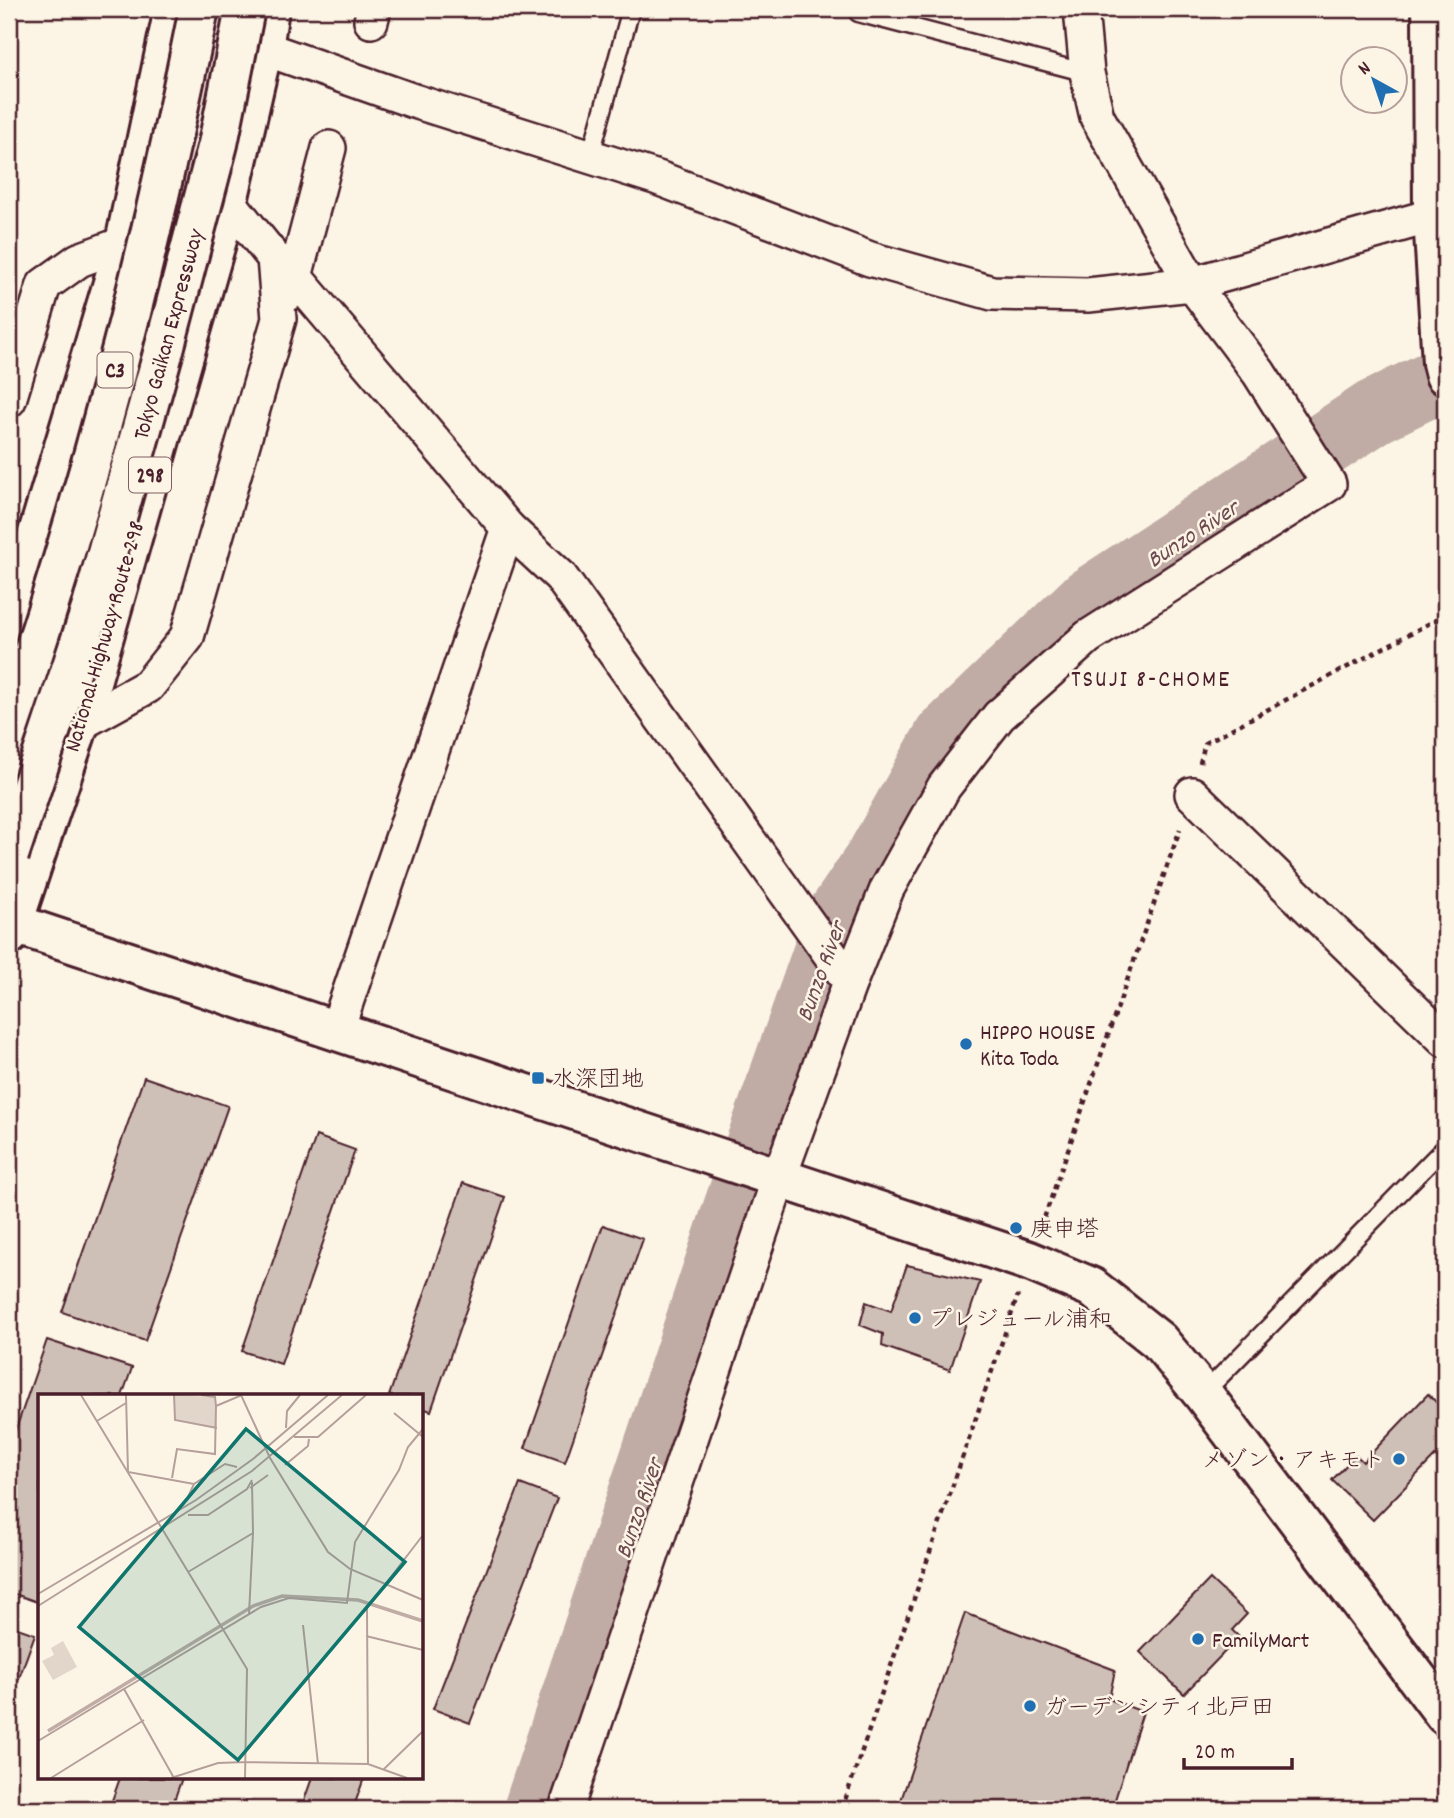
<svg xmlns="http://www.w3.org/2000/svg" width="1454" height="1818" font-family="Dekko,'Klee One',sans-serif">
	<rect width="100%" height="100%" fill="#fcf5e5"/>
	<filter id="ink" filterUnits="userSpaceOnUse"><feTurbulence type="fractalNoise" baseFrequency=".0143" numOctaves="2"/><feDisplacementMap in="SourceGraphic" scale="14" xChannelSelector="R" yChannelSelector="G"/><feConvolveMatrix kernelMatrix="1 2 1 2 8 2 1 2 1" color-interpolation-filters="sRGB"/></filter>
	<g filter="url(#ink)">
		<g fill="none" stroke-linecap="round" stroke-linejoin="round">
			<!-- river -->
			<path stroke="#c0aca5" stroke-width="65" d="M 536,1809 L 736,1207 L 837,919 L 878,858 L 946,737 L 1089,600 L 1374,412 L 1445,377"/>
		</g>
		<!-- building -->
		<g fill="#cfc0b7" stroke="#4a1f2b" stroke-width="2">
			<path d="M 144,1077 L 228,1106 L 145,1341 L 62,1312 Z"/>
			<path d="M 316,1136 L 355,1150 L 281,1364 L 242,1351 Z"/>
			<path d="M 463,1183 L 505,1197 L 431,1411 L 422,1408 L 422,1396 L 389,1396 Z"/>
			<path d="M 603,1225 L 643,1239 L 565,1462 L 525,1448 Z"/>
			<path d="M 907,1265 L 980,1282 L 950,1370 L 882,1346 L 883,1334 L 860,1325 L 866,1302 L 891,1311 Z"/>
			<path d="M 47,1340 L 132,1368 L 122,1396 L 40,1396 L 40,1603 L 9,1592 L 9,1449 Z"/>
			<path d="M 1428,1394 L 1439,1405 L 1442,1401 L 1445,1404 L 1445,1466 L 1435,1456 L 1373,1520 L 1332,1480 L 1356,1455 L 1363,1462 Z"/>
			<path d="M 520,1484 L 557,1498 L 470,1723 L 433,1709 Z"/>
			<path d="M 1210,1579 L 1247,1614 L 1232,1630 L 1239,1637 L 1184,1694 L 1140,1652 Z"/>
			<path d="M 965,1613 L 1115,1670 L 1109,1699 L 1143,1712 L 1112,1809 L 898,1809 Z"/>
			<path d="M 9,1625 L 35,1634 L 9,1706 Z"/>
			<path d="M 120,1778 L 182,1778 L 171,1809 L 109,1809 Z"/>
			<path d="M 312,1778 L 364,1778 L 353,1809 L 301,1809 Z"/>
		</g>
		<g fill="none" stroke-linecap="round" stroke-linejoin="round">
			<!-- service casing -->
			<g stroke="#4a1f2b" stroke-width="21">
				<g id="service">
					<path d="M 858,13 L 1087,73"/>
					<path d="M 590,157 L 631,9"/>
					<path d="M 1203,1394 L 1445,1147"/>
				</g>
			</g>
			<!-- minor casing -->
			<g stroke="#4a1f2b" stroke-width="38">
				<g id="minor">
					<path d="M 183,9 L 263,48 L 414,101 L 658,178 L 870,259 L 992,293 L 1088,295 L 1192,284 L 1445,212"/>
					<path d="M 371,21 L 374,9"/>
					<path d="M 274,258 L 295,277 L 508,528 L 337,1029"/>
					<path d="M 288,294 L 295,277 L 329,148"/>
					<path d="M 9,400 L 44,285 L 79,260 L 125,243"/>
					<path d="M 508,528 L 560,576 L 850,982"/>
					<path d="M 79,724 L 148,686 L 187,637 L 279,319 L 274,258 L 228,201"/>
					<path d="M 1192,794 L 1445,1040"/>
					<path d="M 566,1809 L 779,1178 L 850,982 L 887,889 L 944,787 L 999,716 L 1088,637 L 1329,484 L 1259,373 L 1192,284 L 1097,117 L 1087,73 L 1081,9"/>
				</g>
			</g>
			<!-- tertiary casing -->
			<g stroke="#4a1f2b" stroke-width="44">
				<g id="tertiary">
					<path d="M 1432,9 L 1433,216 L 1442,363 L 1445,375"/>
					<path d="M 9,922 L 1029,1261 L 1091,1287 L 1159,1341 L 1203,1394 L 1445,1715"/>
				</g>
			</g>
			<!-- trunk casing -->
			<g stroke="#4a1f2b" stroke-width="44">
				<g id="trunk">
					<path d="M 9,630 L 125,243 L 174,9"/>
					<path d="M 9,935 L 79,724 L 228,201 L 263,48 L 269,9"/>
				</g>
			</g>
			<!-- path -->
			<g stroke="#4a1f2b" stroke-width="4.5" stroke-dasharray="5 5" stroke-linecap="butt">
				<path d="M 1200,763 L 1205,743 L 1445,615"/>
				<path d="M 1041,1227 L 1180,829"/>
				<path d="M 842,1809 L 1018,1295"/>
			</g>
			<!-- service -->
			<use href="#service" stroke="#fcf5e5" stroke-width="16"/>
			<!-- minor -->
			<use href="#minor" stroke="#fcf5e5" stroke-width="33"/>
			<!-- tertiary -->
			<use href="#tertiary" stroke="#fcf5e5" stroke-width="38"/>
			<!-- trunk -->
			<use href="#trunk" stroke="#fcf5e5" stroke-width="38"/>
			<!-- motorway-bridge casing -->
			<g stroke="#4a1f2b" stroke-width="44" stroke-linecap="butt">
				<g id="motorway-bridge">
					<path d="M 9,726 C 89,494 151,250 199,9"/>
					<path d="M 9,855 L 92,606 L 162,357 L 218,144 L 245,9"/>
				</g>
			</g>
			<!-- motorway-bridge -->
			<use href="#motorway-bridge" stroke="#fcf5e5" stroke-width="38"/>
		</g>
	</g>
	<!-- markers -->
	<g fill="#1f6fb2" stroke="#fcf5e5" stroke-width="2.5">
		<circle cx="966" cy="1044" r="7"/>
		<rect x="531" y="1071" width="14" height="14" rx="3.5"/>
		<circle cx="1016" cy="1228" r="7"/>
		<circle cx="915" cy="1318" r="7"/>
		<circle cx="1399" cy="1459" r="7"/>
		<circle cx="1198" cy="1639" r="7"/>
		<circle cx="1030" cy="1706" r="7"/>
	</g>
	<g text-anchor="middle" stroke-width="5" stroke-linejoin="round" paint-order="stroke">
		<!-- shield labels -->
		<g fill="#fcf5e5" stroke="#7f5f63" stroke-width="2">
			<rect x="97.5" y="352.5" width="35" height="35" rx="5"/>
			<rect x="129" y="457.5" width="42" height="35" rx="5"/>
		</g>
		<g font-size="21" font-weight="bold" fill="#4a1f2b">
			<text x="115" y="377">C3</text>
			<text x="150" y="482">298</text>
		</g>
		<!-- street labels -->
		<g font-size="23" fill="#4a1f2b" stroke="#fcf5e5">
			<text transform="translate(167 334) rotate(-75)" y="8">Tokyo Gaikan Expressway</text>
			<text transform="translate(103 636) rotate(-74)" y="8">National Highway Route 298</text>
		</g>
		<!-- poi labels -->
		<g font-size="23" fill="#4a1f2b" stroke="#fcf5e5" text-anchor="start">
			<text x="980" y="1039">HIPPO HOUSE<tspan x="980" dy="26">Kita Toda</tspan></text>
			<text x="552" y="1086">水深団地</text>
			<text x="1030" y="1236">庚申塔</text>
			<text x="929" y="1326">プレジュール浦和</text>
			<text x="1385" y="1467" text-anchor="end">メゾン・アキモト</text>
			<text x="1212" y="1647">FamilyMart</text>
			<text x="1044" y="1714">ガーデンシティ北戸田</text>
		</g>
		<!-- water labels -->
		<g font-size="24" font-style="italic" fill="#6d4950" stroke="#fcf5e5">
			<text transform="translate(1192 533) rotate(-33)" y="8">Bunzo River</text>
			<text transform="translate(820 971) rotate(-70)" y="8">Bunzo River</text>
			<text transform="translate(638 1508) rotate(-71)" y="8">Bunzo River</text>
		</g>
		<!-- neighbourhood labels -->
		<g font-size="24" letter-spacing="2" fill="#4a1f2b" stroke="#fcf5e5">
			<text x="1151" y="686">TSUJI 8-CHOME</text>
		</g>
	</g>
	<!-- overview -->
	<g transform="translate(38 1394)">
		<rect width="385" height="385" fill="#fcf5e5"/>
		<path d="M 136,1 L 177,3 L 179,34 L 137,26 ZM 25,247 L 39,273 L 15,286 L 4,267 L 16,261 L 13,254 Z" fill="#e2d5ca"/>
		<path fill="none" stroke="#c0aca5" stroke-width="3.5" d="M 10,337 L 215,212 L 244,202 L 320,206 L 385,227"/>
		<path fill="none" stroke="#b59f9b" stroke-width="2" d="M 43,1 L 209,275 L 207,384M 88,1 L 90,78 L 156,90M 136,1 L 137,26 L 179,34M 163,1 L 177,3 L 178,12M 203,1 L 232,64 L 290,158 L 312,175 L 385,206M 356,19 L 385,43M 59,27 L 88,9M 248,34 L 249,17 L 262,1M 256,43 L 280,43 L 328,1M 247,71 L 270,52 L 271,45M 134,84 L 139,55 L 177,60 L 178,12 L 204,1M 212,94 L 230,81M 148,107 L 156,90 L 187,70 L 199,73M 150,121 L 170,121 L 209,95 L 214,86M 150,178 L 215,139 L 214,88M 0,200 L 158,106 L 215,65 L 290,1M 0,212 L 214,77 L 304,1M 211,220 L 215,139M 265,231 L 280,370M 328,242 L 385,256M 86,295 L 223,213 L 251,204 L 309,209 L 317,148 L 361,76 L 370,53 L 385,35M 0,347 L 86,295 L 136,384M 330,370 L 329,214 L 385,141M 346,375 L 385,337M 13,384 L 106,326M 133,384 L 180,369 L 208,368 L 330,370 L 369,384"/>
		<path fill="#0f766e" fill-opacity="0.15" stroke="#0f766e" stroke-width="3.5" d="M 208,35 L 367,168 L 200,366 L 41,233 Z"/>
		<rect width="385" height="385" fill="none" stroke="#4a1f2b" stroke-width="3.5"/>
	</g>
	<!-- margin -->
	<rect width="1454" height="1818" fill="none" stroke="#fcf5e5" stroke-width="35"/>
	<rect x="18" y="18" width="1419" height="1783" fill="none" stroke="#4a1f2b" stroke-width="2.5" filter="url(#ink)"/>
	<!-- north arrow -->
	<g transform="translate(1374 80) rotate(320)"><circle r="33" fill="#fcf5e5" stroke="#b59f9b" stroke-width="2"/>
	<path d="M0-5L12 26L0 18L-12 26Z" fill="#1f6fb2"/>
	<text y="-10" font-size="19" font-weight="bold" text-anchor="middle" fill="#4a1f2b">N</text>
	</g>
	<!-- scale -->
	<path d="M1184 1758v10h108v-10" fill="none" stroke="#4a1f2b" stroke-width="3.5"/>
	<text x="1195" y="1758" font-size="21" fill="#4a1f2b" stroke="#fcf5e5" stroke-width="5" paint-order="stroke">20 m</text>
</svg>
